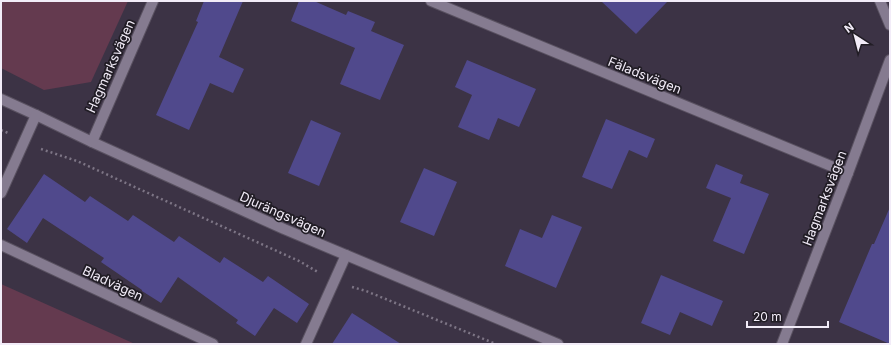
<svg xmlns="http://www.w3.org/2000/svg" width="891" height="345" font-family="Inter,sans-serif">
	<rect width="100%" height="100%" fill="#3c3345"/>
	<!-- green -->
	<g fill="#643a4f">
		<path d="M 1,1 L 128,1 L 91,82 L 44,90 L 1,68 Z"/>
		<path d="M 1,284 L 135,344 L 1,344 Z"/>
	</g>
	<!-- building -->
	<g fill="#50498c">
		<path d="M 204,1 L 243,1 L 219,57 L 244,69 L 233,93 L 210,83 L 189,130 L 156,115 L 198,22 L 196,21 Z"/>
		<path d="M 299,1 L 314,1 L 346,15 L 348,11 L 375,22 L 371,31 L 404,45 L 380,100 L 340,84 L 355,48 L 291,21 Z"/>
		<path d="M 601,1 L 668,1 L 636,34 Z"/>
		<path d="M 467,60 L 536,89 L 519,127 L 498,118 L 489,140 L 458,127 L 472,95 L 455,87 Z"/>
		<path d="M 606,119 L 655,139 L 647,158 L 629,150 L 612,189 L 582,177 Z"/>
		<path d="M 311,120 L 341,133 L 319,186 L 288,173 Z"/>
		<path d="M 716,164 L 743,175 L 740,183 L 769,194 L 744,254 L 713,241 L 731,198 L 706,188 Z"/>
		<path d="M 424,168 L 457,182 L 434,236 L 400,222 Z"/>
		<path d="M 44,174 L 85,202 L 90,196 L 128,221 L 133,215 L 174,242 L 179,236 L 220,263 L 224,257 L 263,282 L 268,276 L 309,304 L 297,323 L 274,308 L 255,336 L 236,323 L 238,320 L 178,277 L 161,303 L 142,291 L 142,290 L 101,262 L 104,258 L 43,218 L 27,243 L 7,229 Z"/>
		<path d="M 890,207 L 890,344 L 839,322 L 872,244 L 874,244 Z"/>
		<path d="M 552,215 L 582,227 L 556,288 L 505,266 L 520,229 L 542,238 Z"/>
		<path d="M 661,275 L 723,301 L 712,326 L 680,312 L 670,335 L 641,323 Z"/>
		<path d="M 352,313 L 401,344 L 332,344 Z"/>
	</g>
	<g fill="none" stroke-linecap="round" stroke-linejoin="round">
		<!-- minor casing -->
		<g stroke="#595160" stroke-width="12">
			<g id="minor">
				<path d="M 431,1 L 848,173"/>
				<path d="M 880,1 L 890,25"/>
				<path d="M 1,99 L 36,115 L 92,142 L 284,229 L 558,344"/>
				<path d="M 92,142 L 153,1"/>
				<path d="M 1,193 L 36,115"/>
				<path d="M 1,245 L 213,344"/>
				<path d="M 306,344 L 346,255"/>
				<path d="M 782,344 L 848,173 L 890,60"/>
			</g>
		</g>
		<!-- path -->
		<g stroke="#7d7585" stroke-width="2.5" stroke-dasharray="2 3" stroke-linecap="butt">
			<path d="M 1,130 L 8,133"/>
			<path d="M 41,149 L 77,161 L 299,261 L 318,272"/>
			<path d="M 352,287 L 366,291 L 496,344"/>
		</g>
		<!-- minor -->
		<use href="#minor" stroke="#857b90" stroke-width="10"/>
	</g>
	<g text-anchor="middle" stroke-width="3.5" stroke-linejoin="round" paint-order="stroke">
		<!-- street labels -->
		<g font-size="13" fill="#f2ecf8" stroke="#211d25">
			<text transform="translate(110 66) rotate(-66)" y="5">Hagmarksvägen</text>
			<text transform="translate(645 75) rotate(22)" y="5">Fäladsvägen</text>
			<text transform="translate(824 198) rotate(-69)" y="5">Hagmarksvägen</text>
			<text transform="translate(283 214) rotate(24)" y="5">Djurängsvägen</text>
			<text transform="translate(113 283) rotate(25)" y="5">Bladvägen</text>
		</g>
	</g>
	<!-- border -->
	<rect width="891" height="345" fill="none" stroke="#f2ecf8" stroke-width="4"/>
	<!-- north arrow -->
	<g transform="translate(855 36) rotate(324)" stroke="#211d25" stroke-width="3" paint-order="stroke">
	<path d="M0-3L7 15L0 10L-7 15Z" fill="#f2ecf8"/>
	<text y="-6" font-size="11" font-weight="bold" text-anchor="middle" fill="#f2ecf8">N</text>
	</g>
	<!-- scale -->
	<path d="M747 321v6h81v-6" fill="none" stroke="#f2ecf8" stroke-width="2"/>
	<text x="753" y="321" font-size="12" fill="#f2ecf8" stroke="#211d25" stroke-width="3" paint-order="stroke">20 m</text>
</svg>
